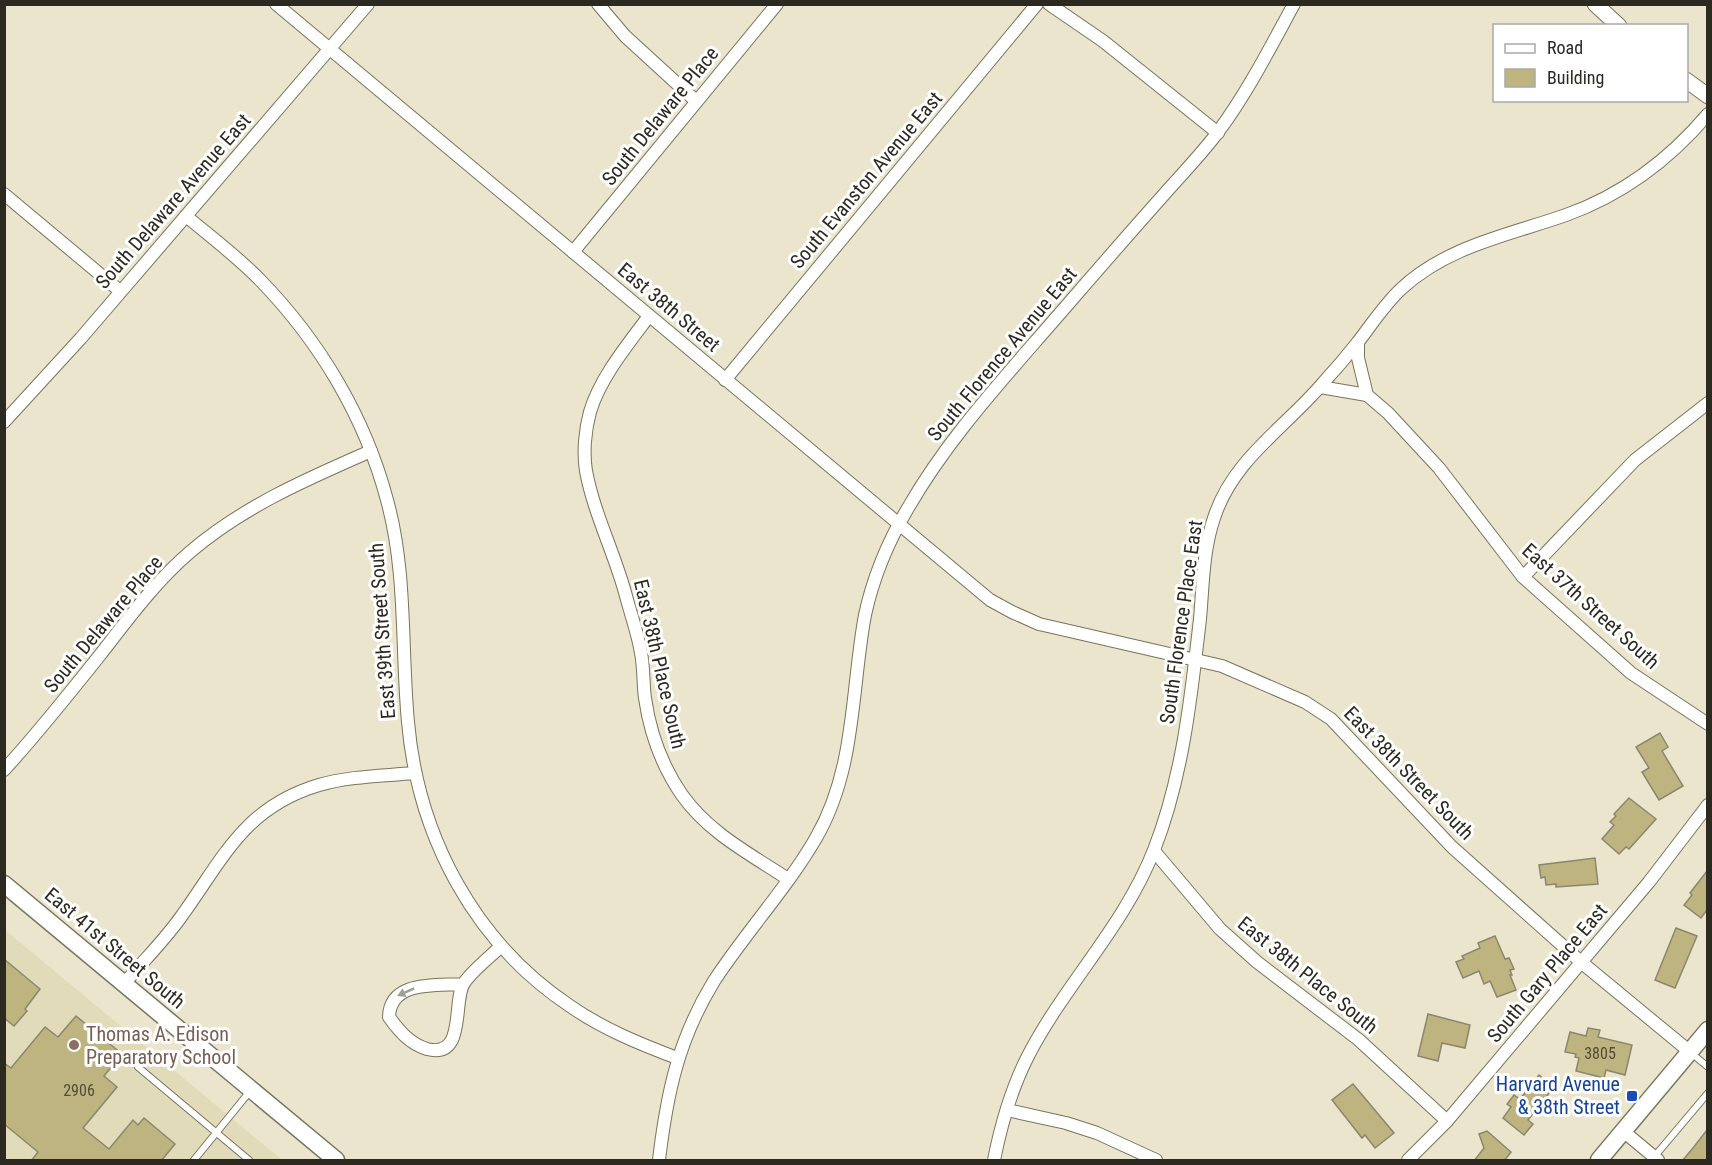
<svg xmlns="http://www.w3.org/2000/svg" width="1712" height="1165" font-family="'Roboto Condensed',sans-serif">
	<rect width="100%" height="100%" fill="#eae5cc"/>
	<!-- built -->
	<path fill="#e1dbba" d="M 5,930 L 282,1160 L 5,1160 Z"/>
	<!-- building -->
	<g fill="#beb480" stroke="#8b876f" stroke-width="1.5">
		<path d="M 1660,733 L 1668,747 L 1662,751 L 1683,786 L 1659,800 L 1642,772 L 1649,768 L 1636,747 Z"/>
		<path d="M 1629,798 L 1656,819 L 1629,849 L 1626,847 L 1619,854 L 1602,839 L 1614,825 L 1610,822 L 1616,816 L 1614,814 Z"/>
		<path d="M 1595,858 L 1598,884 L 1556,887 L 1556,884 L 1546,885 L 1545,877 L 1541,878 L 1539,865 Z"/>
		<path d="M 1707,871 L 1707,910 L 1701,918 L 1684,905 L 1692,895 L 1690,893 Z"/>
		<path d="M 1676,928 L 1697,936 L 1675,988 L 1655,980 Z"/>
		<path d="M 1495,936 L 1505,959 L 1509,958 L 1514,969 L 1510,970 L 1512,975 L 1510,975 L 1516,990 L 1497,997 L 1490,981 L 1484,984 L 1479,971 L 1463,978 L 1456,962 L 1464,959 L 1462,956 L 1480,948 L 1478,943 Z"/>
		<path d="M 4,959 L 40,989 L 25,1009 L 27,1011 L 14,1026 L 4,1018 Z"/>
		<path d="M 1428,1014 L 1470,1025 L 1465,1048 L 1442,1043 L 1438,1061 L 1418,1056 Z"/>
		<path d="M 76,1016 L 122,1054 L 104,1076 L 117,1087 L 83,1128 L 109,1149 L 133,1120 L 138,1125 L 144,1118 L 175,1144 L 161,1161 L 31,1161 L 38,1152 L 4,1124 L 4,1063 L 11,1068 L 45,1027 L 58,1037 Z"/>
		<path d="M 1588,1028 L 1600,1030 L 1598,1037 L 1632,1045 L 1625,1075 L 1606,1070 L 1604,1078 L 1576,1071 L 1579,1058 L 1575,1057 L 1576,1054 L 1565,1052 L 1570,1032 L 1586,1036 Z"/>
		<path d="M 1539,1075 L 1554,1087 L 1528,1120 L 1533,1124 L 1524,1135 L 1503,1118 L 1511,1107 L 1507,1104 L 1514,1095 L 1520,1099 Z"/>
		<path d="M 1353,1084 L 1394,1133 L 1375,1148 L 1365,1135 L 1362,1138 L 1332,1100 Z"/>
		<path d="M 1707,1130 L 1707,1161 L 1682,1161 L 1693,1148 Z"/>
		<path d="M 1487,1131 L 1511,1152 L 1504,1161 L 1474,1161 L 1484,1148 L 1479,1134 Z"/>
	</g>
	<g fill="none" stroke-linecap="round" stroke-linejoin="round">
		<!-- service casing -->
		<g stroke="#78745d" stroke-width="8">
			<g id="service">
				<path d="M 1690,1052 L 1708,1067"/>
				<path d="M 138,1067 L 249,1160"/>
				<path d="M 1654,1157 L 1708,1093"/>
				<path d="M 194,1160 L 251,1090"/>
			</g>
		</g>
		<!-- minor casing -->
		<g stroke="#78745d" stroke-width="14">
			<g id="minor">
				<path d="M 276,4 L 990,600 L 1012,612 L 1039,624 L 1222,666 L 1305,702 L 1331,719 L 1452,847 L 1581,962 L 1689,1051"/>
				<path d="M 598,4 L 625,36 L 696,101"/>
				<path d="M 1049,4 L 1103,41 L 1218,133"/>
				<path d="M 4,194 L 120,291"/>
				<path d="M 186,216 C 211,237 238,257 261,281 C 320,342 365,417 387,500 C 407,572 401,648 408,722 C 418,836 474,942 570,1006 C 603,1029 640,1044 677,1058"/>
				<path d="M 573,252 L 777,4"/>
				<path d="M 649,316 C 628,344 600,378 590,412 C 585,430 583,453 586,471 C 594,514 615,554 626,596 C 631,615 638,634 641,653 C 644,668 643,684 645,698 C 650,733 662,766 682,795 C 709,833 750,854 788,879"/>
				<path d="M 1358,342 L 1358,358 L 1367,395 L 1388,413 L 1439,468 L 1523,577 L 1631,673 L 1708,724"/>
				<path d="M 725,380 L 1037,4"/>
				<path d="M 1320,387 L 1367,395"/>
				<path d="M 4,422 L 81,338 L 368,4"/>
				<path d="M 1523,577 L 1635,460 L 1708,403"/>
				<path d="M 4,770 C 38,733 69,694 100,655 C 128,619 155,582 190,552 C 244,506 307,479 371,451"/>
				<path d="M 1154,851 L 1220,929 L 1257,962 L 1359,1040 L 1447,1121"/>
				<path d="M 124,984 C 143,961 166,939 183,914 C 224,857 245,807 319,785 C 350,776 383,776 414,773"/>
				<path d="M 463,984 C 436,986 390,980 389,1017 C 399,1031 410,1044 427,1049 C 467,1059 452,1001 464,983 C 472,971 490,957 500,947"/>
				<path d="M 1007,1110 L 1066,1123 L 1097,1133 L 1156,1160"/>
				<path d="M 1623,1131 L 1658,1160"/>
				<path d="M 659,1160 C 667,1093 678,1040 714,981 C 746,932 787,888 816,838 C 856,769 851,690 865,615 C 873,578 889,540 908,508 C 943,447 989,395 1035,342 C 1077,294 1118,246 1160,199 C 1179,177 1200,156 1218,132 C 1247,93 1270,48 1294,4"/>
				<path d="M 994,1160 C 1001,1125 1011,1090 1027,1058 C 1064,985 1124,927 1154,850 C 1183,776 1191,697 1200,619 C 1203,585 1203,550 1214,518 C 1233,459 1285,428 1323,383 C 1335,370 1347,356 1358,342 C 1372,324 1384,305 1401,289 C 1447,246 1509,235 1566,215 C 1622,195 1670,159 1708,114"/>
				<path d="M 1408,1160 L 1447,1121 L 1649,882 L 1708,805"/>
			</g>
		</g>
		<!-- tertiary casing -->
		<g stroke="#78745d" stroke-width="17">
			<g id="tertiary">
				<path d="M 1595,4 L 1619,26"/>
				<path d="M 1686,80 L 1708,96"/>
			</g>
		</g>
		<!-- secondary casing -->
		<g stroke="#78745d" stroke-width="19">
			<g id="secondary">
				<path d="M 4,884 L 336,1160"/>
				<path d="M 1599,1160 L 1708,1030"/>
			</g>
		</g>
		<!-- service -->
		<use href="#service" stroke="#fff" stroke-width="6"/>
		<!-- minor -->
		<use href="#minor" stroke="#fff" stroke-width="12"/>
		<!-- tertiary -->
		<use href="#tertiary" stroke="#fff" stroke-width="15"/>
		<!-- secondary -->
		<use href="#secondary" stroke="#fff" stroke-width="16"/>
	</g>
	<!-- one-way arrows -->
	<defs><path id="oneway-solid" d="M-6-.8H1V-3.2L6.5 0L1 3.2V.8H-6Z" transform="scale(1.5)"/></defs>
	<use fill="#a09f9b" href="#oneway-solid" transform="translate(406 992) rotate(156)"/>
	<!-- markers -->
	<circle fill="#8d6e63" stroke="#fff" stroke-width="2" cx="74" cy="1045" r="6"/>
	<rect fill="#1a4fb4" stroke="#fff" stroke-width="2" x="1626" y="1090" width="12" height="12" rx="3"/>
	<g text-anchor="middle" stroke-width="6" stroke-linejoin="round" paint-order="stroke">
		<!-- number labels -->
		<g font-size="16" fill="#504c38">
			<text x="1600" y="1059">3805</text>
			<text x="79" y="1096">2906</text>
		</g>
		<!-- street labels -->
		<g font-size="20" fill="#2b2920" stroke="#fff">
			<text transform="translate(660 116) rotate(-51)" y="7">South Delaware Place</text>
			<text transform="translate(866 180) rotate(-50)" y="7">South Evanston Avenue East</text>
			<text transform="translate(173 201) rotate(-49)" y="7">South Delaware Avenue East</text>
			<text transform="translate(669 307) rotate(40)" y="7">East 38th Street</text>
			<text transform="translate(1002 354) rotate(-50)" y="7">South Florence Avenue East</text>
			<text transform="translate(1591 606) rotate(42)" y="7">East 37th Street South</text>
			<text transform="translate(1181 622) rotate(-82)" y="7">South Florence Place East</text>
			<text transform="translate(103 624) rotate(-50)" y="7">South Delaware Place</text>
			<text transform="translate(382 631) rotate(-94)" y="7">East 39th Street South</text>
			<text transform="translate(660 664) rotate(77)" y="7">East 38th Place South</text>
			<text transform="translate(1409 773) rotate(46)" y="7">East 38th Street South</text>
			<text transform="translate(115 948) rotate(40)" y="7">East 41st Street South</text>
			<text transform="translate(1547 973) rotate(-50)" y="7">South Gary Place East</text>
			<text transform="translate(1308 975) rotate(39)" y="7">East 38th Place South</text>
		</g>
		<!-- education labels -->
		<g font-size="20" fill="#785e54" stroke="#fff" text-anchor="start">
			<text x="86" y="1041">Thomas A. Edison<tspan x="86" dy="23">Preparatory School</tspan></text>
		</g>
		<!-- transit labels -->
		<g font-size="20" fill="#164399" stroke="#fff" text-anchor="end">
			<text x="1620" y="1091">Harvard Avenue<tspan x="1620" dy="23">&amp; 38th Street</tspan></text>
		</g>
	</g>
	<!-- border -->
	<rect width="1712" height="1165" fill="none" stroke="#2b2920" stroke-width="12"/>
	<!-- legend -->
	<rect x="1493" y="24" width="195" height="78" fill="#ffffff" stroke="#aaa9a6" stroke-width="1.5"/>
	<rect x="1505" y="44" width="30" height="9" fill="#ffffff" stroke="#aaa9a6" stroke-width="1.5"/>
	<text x="1547" y="54" font-size="18" fill="#2b2920">Road</text>
	<rect x="1505" y="69" width="30" height="18" fill="#beb480" stroke="#aaa9a6" stroke-width="1.5"/>
	<text x="1547" y="84" font-size="18" fill="#2b2920">Building</text>
</svg>
